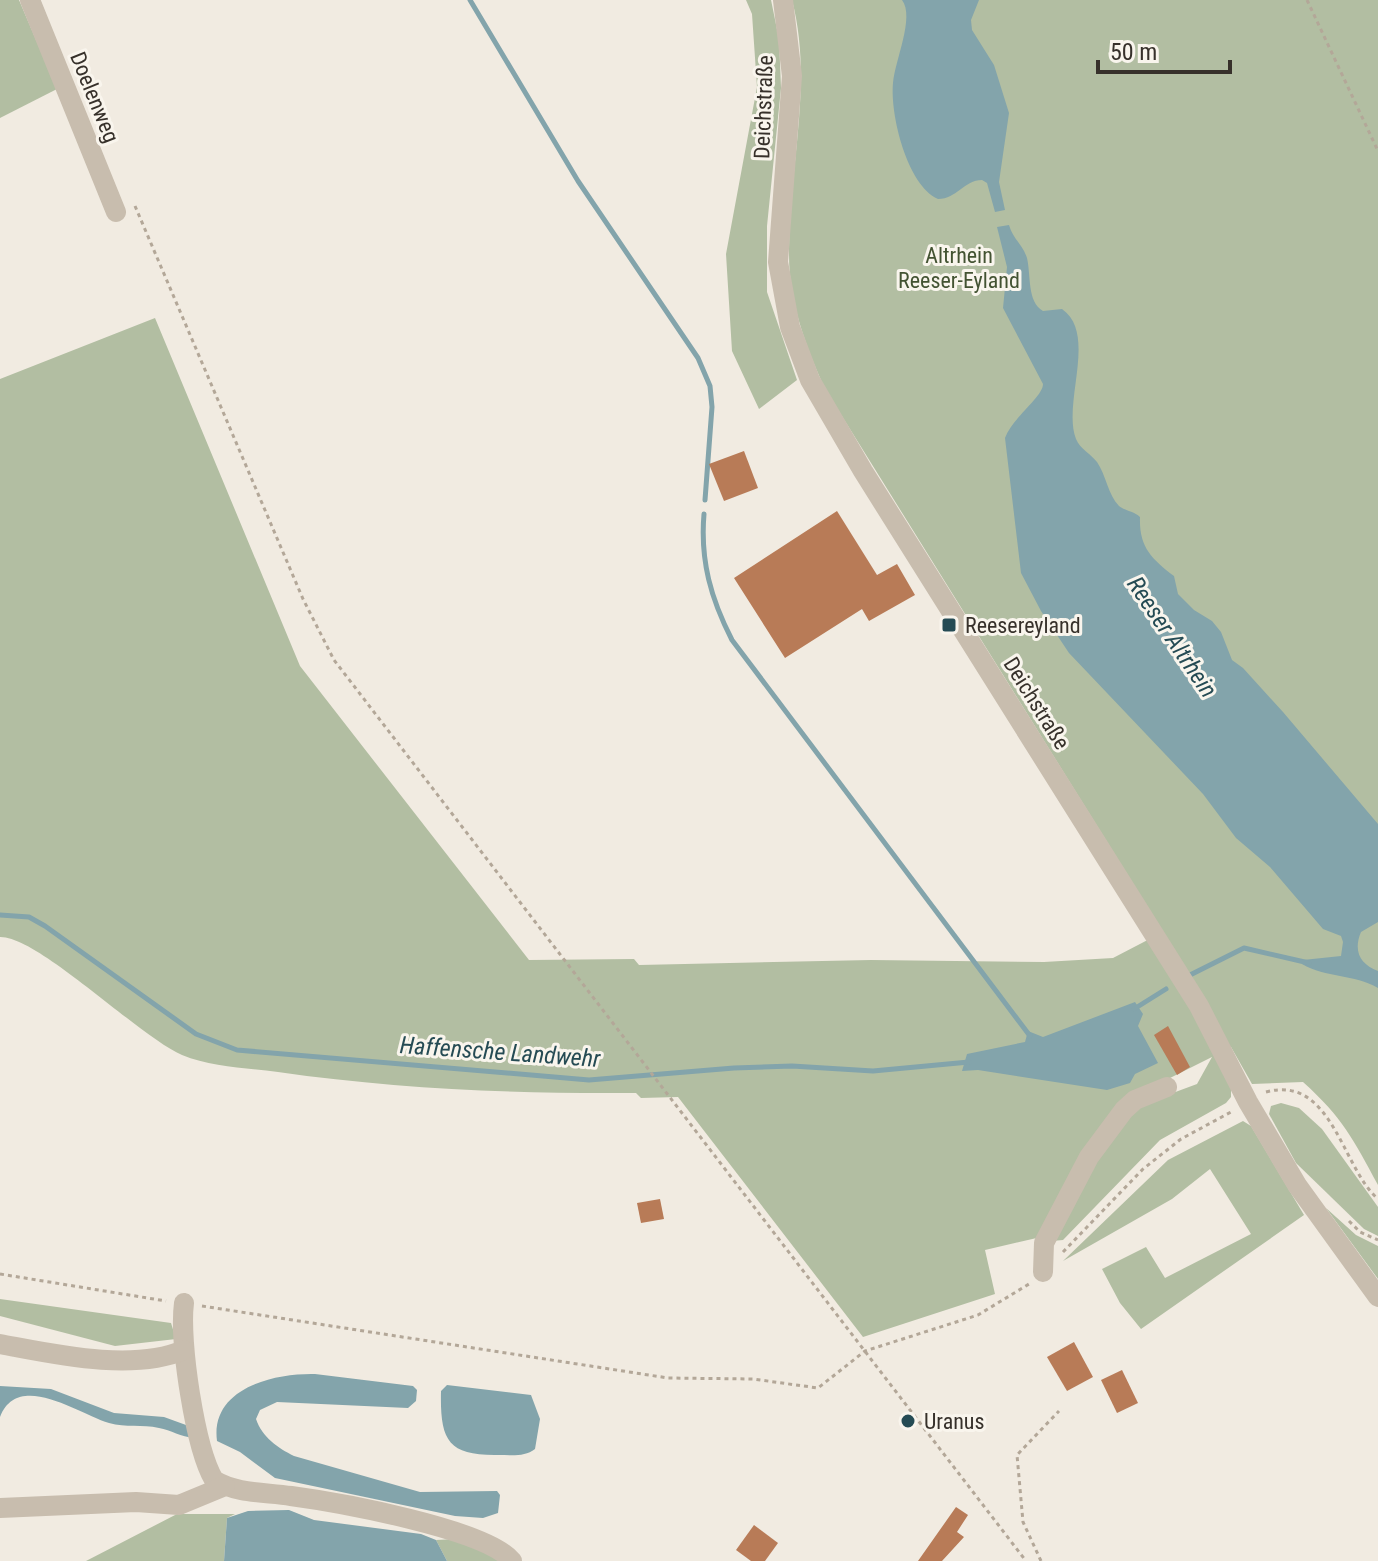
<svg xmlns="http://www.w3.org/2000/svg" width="1378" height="1561" font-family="'Roboto Condensed',sans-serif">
	<rect width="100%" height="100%" fill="#f1ebe1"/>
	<!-- green -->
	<g fill="#b2bea2">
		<path d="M 0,0 L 19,0 L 57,89 L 0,118 Z"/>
		<path d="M 746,0 L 771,0 L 779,39 L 781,88 L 767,226 L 767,292 L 797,380 L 759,409 L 732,351 L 726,254 L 757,87 L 752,14 Z"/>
		<path d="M 792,0 L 1378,0 L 1378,1185 C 1353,1139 1343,1118 1303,1082 L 1252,1084 L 1231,1047 L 1231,1097 L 1226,1103 L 1160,1140 L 1063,1240 L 1052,1241 L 1096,1155 L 1135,1107 L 1197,1084 L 1212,1057 L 1132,1097 L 1041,1237 L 985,1250 L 995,1294 L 863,1337 L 678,1097 L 641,1098 L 636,1093 C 517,1094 396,1089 278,1072 C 247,1068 211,1067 182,1055 C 140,1037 38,936 0,937 L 0,379 L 155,318 L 300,666 L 529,960 L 634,959 L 639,965 L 871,960 L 1044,962 L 1113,958 L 1163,932 L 825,389 C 806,347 789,302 789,255 C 788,170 814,84 792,0 Z"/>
		<path d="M 1281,1103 L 1299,1108 L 1322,1129 L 1378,1207 L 1378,1236 L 1364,1229 L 1296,1163 L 1269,1114 L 1271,1106 Z"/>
		<path d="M 1243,1121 L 1251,1126 L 1304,1215 L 1141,1329 L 1120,1303 L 1102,1269 L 1146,1247 L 1165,1278 L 1251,1234 L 1210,1169 L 1172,1199 L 1063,1261 L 1168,1160 Z"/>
		<path d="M 1326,1208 L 1356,1235 L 1378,1246 L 1378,1279 Z"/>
		<path d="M 0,1299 L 171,1323 L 176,1339 L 115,1346 L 0,1316 Z"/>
		<path d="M 177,1514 L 235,1514 L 227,1518 L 224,1561 L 86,1561 Z"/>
		<path d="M 456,1539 L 503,1561 L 447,1561 L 436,1540 Z"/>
	</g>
	<!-- water -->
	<g fill="#83a4ab">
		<path d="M 902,0 L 979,0 L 971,20 L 972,30 L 994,65 L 1009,113 L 999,182 L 1005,210 L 995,212 L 987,183 L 982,180 C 964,180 957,199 938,199 C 907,185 890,115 893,83 C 895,60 915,17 902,0 Z"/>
		<path d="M 1009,225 C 1013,239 1023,245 1027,258 C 1031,275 1027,302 1043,311 L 1062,309 C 1098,334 1062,403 1076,439 C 1080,449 1091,454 1097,462 C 1106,475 1108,495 1119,506 C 1125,511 1134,511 1140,517 C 1139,547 1151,558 1174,576 L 1178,594 L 1194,610 L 1212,621 L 1221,632 L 1232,660 L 1243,668 L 1283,712 L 1378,824 L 1378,922 L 1361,932 C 1353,951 1360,964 1378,971 L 1378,988 C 1354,974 1326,978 1302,964 L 1303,960 L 1341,956 L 1343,942 L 1341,936 L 1323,929 L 1270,867 L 1236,838 L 1203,794 L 1069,653 L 1041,611 L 1021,573 L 1005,438 C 1013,417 1043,397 1043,384 L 1003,308 L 1007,267 L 997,227 Z"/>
		<path d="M 1135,1002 L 1143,1014 L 1138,1026 L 1158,1063 L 1135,1074 L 1130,1083 L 1107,1090 L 978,1070 L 962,1071 L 967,1054 L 1025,1042 L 1028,1031 L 1043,1037 Z"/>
		<path d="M 315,1374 L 413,1386 L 417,1390 L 416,1401 L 408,1408 L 277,1402 L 260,1410 L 256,1419 C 262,1437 278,1448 294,1456 L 420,1492 L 497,1491 L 500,1495 L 498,1513 L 483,1518 L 455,1516 L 275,1478 L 240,1452 L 217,1441 C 210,1388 274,1373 315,1374 Z"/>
		<path d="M 447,1385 L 531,1395 L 540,1419 L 535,1449 C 525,1457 512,1455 499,1455 C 447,1456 440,1440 441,1391 Z"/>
		<path d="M 0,1386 L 51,1389 L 114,1413 L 164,1417 L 186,1425 L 194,1438 C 181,1437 171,1430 159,1428 C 142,1424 126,1428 109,1423 C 79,1414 18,1370 0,1417 Z"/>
		<path d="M 289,1510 L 314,1520 L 421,1534 L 436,1540 L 447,1561 L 224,1561 L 227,1518 L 248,1511 Z"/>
	</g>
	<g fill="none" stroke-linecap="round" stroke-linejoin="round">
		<!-- stream -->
		<g stroke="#83a4ab" stroke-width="5">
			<path d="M 470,0 L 578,181 L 698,358 L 710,386 L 712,407 L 705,500"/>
			<path d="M 704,514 C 700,561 711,599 732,640 L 1030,1036"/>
			<path d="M 0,915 L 29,917 L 45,926 L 196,1034 L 237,1050 L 589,1080 L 734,1068 L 792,1066 L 873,1071 L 969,1062"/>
			<path d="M 1190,975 L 1244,948 L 1309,963"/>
			<path d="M 1134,1009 L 1166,989"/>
		</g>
	</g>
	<!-- building -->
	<g fill="#b87b57">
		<path d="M 744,451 L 758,488 L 724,501 L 709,464 Z"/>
		<path d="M 837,511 L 877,575 L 897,564 L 915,595 L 869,621 L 862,609 L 785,658 L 734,578 Z"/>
		<path d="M 1168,1026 L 1190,1067 L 1177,1075 L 1154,1035 Z"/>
		<path d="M 660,1199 L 664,1219 L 641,1223 L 637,1203 Z"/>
		<path d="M 1074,1342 L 1093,1377 L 1067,1391 L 1047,1357 Z"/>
		<path d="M 1122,1370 L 1138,1403 L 1117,1413 L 1101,1380 Z"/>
		<path d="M 956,1507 L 968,1515 L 957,1532 L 964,1537 L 942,1561 L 918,1561 Z"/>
		<path d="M 754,1525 L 778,1543 L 765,1561 L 751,1561 L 736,1550 Z"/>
	</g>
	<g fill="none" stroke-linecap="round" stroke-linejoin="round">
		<!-- path -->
		<g stroke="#b3a798" stroke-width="3" stroke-dasharray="4 4" stroke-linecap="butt">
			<path d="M 1307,0 L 1378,151"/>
			<path d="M 135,206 L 303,599 L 334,660 L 1026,1561"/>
			<path d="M 1266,1092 C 1332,1074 1342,1168 1378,1199"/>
			<path d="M 1349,1221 L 1360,1232 L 1378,1240"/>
			<path d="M 1063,1252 L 1143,1169 L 1181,1139 L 1231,1112"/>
			<path d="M 0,1274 L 166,1301"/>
			<path d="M 202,1306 L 668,1378 L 753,1379 L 818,1388 L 865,1351 L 978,1315 L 1029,1284"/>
			<path d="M 1041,1561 L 1023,1522 L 1017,1455 L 1059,1411"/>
		</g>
		<!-- minor -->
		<g stroke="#c8bdae" stroke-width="20">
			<path d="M 30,0 L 116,212"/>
			<path d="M 783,0 L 792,76 L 778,262 L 790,327 L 810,380 L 863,471 L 1199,1006 L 1248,1102 L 1297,1185 L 1378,1297"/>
			<path d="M 1043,1272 L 1044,1243 L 1089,1157 L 1124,1110 L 1135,1100 L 1167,1087"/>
			<path d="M 184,1303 C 179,1341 195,1448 214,1480 C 237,1494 265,1492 291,1496 C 336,1502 487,1529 512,1561"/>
			<path d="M 0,1344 C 54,1354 132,1372 184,1350"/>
			<path d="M 0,1508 L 136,1502 L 179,1505 L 225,1486"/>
		</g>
	</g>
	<!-- markers -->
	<g fill="#254b54" stroke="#f9f5ed" stroke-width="3">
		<rect x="941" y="617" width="16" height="16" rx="4"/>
		<circle cx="908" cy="1421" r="8"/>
	</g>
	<g text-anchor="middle" stroke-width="6" stroke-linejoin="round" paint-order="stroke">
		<!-- street labels -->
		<g font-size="22" fill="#37312b" stroke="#f9f5ed">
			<text transform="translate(95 97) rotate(68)" y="8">Doelenweg</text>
			<text transform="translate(763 107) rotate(-88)" y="8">Deichstraße</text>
			<text transform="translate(1037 703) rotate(58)" y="8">Deichstraße</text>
		</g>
		<!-- park labels -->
		<g font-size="22" fill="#435332" stroke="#f9f5ed">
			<text x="959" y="263">Altrhein<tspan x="959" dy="25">Reeser-Eyland</tspan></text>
		</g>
		<!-- poi labels -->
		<g font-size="22" fill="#37312b" stroke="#f9f5ed" text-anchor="start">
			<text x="965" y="633">Reesereyland</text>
			<text x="924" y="1429">Uranus</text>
		</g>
		<!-- water labels -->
		<g font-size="24" font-style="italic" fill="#254b54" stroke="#f9f5ed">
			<text transform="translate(1172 637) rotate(56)" y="8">Reeser Altrhein</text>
			<text transform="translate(500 1052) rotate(4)" y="8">Haffensche Landwehr</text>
		</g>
	</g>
	<!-- scale -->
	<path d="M1098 60v12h132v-12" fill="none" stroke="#37312b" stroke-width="4"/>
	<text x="1110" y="60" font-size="24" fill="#37312b" stroke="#f9f5ed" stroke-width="6" paint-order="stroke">50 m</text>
</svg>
